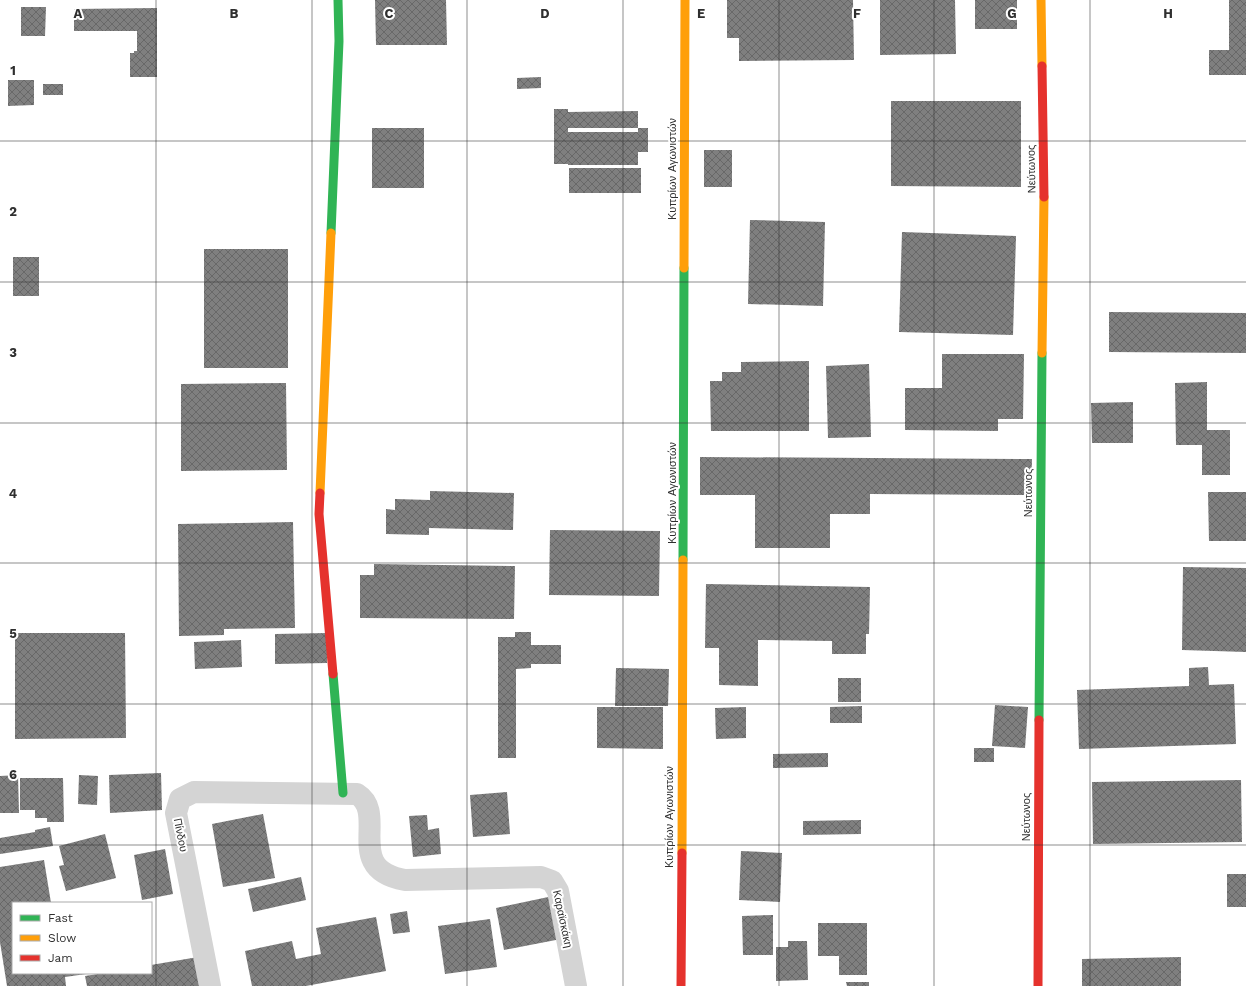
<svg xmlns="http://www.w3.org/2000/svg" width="1246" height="986" font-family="'Work Sans',sans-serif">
	<defs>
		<pattern id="building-cross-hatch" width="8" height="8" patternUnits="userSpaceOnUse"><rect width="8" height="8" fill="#7f7f7f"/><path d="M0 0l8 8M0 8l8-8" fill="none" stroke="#686868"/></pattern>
	</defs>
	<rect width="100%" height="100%" fill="#fff"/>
	<!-- building -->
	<g fill="url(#building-cross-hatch)">
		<path d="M 375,0 L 446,0 L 447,45 L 376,45 Z"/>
		<path d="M 727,0 L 853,0 L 854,60 L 739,61 L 739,38 L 727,38 Z"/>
		<path d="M 880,0 L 955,0 L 956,54 L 880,55 Z"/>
		<rect x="975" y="0" width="42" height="29"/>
		<path d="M 1229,0 L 1246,0 L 1246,75 L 1209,75 L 1209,50 L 1229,50 Z"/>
		<path d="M 21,7 L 46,7 L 45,36 L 21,36 Z"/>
		<path d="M 157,8 L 157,77 L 130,77 L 130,53 L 134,53 L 134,51 L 137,51 L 137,31 L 74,31 L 74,9 Z"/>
		<path d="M 541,77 L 541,88 L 517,89 L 517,78 Z"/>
		<path d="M 8,80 L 34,80 L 34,105 L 8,106 Z"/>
		<rect x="43" y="84" width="20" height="11"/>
		<path d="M 891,101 L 1021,101 L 1021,187 L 891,186 Z"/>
		<rect x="554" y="109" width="14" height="55"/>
		<path d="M 638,111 L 638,128 L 568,128 L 568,112 Z"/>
		<rect x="372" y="128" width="52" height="60"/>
		<path d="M 638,128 L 648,128 L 648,152 L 638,152 L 638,165 L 568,165 L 568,132 L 638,132 Z"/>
		<rect x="704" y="150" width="28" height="37"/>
		<rect x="569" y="168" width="72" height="25"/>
		<path d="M 750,220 L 825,222 L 823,306 L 748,304 Z"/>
		<path d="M 902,232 L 1016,236 L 1013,335 L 899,332 Z"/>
		<rect x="204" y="249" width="84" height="119"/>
		<rect x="13" y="257" width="26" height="39"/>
		<path d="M 1109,312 L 1246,313 L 1246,353 L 1109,352 Z"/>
		<path d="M 942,354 L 1024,354 L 1023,419 L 998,419 L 998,431 L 905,430 L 905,388 L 942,388 Z"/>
		<path d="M 809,361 L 809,431 L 711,431 L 710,381 L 722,381 L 722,372 L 741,372 L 741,362 Z"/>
		<path d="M 869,364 L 871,437 L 828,438 L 826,366 Z"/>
		<path d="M 1207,382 L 1207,430 L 1230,430 L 1230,475 L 1202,475 L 1202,445 L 1176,445 L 1175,383 Z"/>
		<path d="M 286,383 L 287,470 L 181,471 L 181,384 Z"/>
		<path d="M 1133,402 L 1133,443 L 1092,443 L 1091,403 Z"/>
		<path d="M 700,457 L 1032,459 L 1031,495 L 870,494 L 870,514 L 830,514 L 830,548 L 755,548 L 755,495 L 700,495 Z"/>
		<path d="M 430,491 L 514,493 L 513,530 L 429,528 L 429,535 L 386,534 L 386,509 L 395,510 L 395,499 L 430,500 Z"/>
		<path d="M 1208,492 L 1246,492 L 1246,541 L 1209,541 Z"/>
		<path d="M 293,522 L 295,628 L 224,629 L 224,635 L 179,636 L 178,524 Z"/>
		<path d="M 550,530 L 660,531 L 659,596 L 549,595 Z"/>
		<path d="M 374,564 L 515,566 L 514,619 L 360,618 L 360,575 L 374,575 Z"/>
		<path d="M 1183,567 L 1246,568 L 1246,652 L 1182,650 Z"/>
		<path d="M 706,584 L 870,587 L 869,634 L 866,634 L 866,654 L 832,654 L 832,641 L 758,640 L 758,686 L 719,685 L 719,648 L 705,648 Z"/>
		<path d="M 515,632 L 531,632 L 531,645 L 561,645 L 561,664 L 531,664 L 531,668 L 516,669 L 516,758 L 498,758 L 498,637 L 515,637 Z"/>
		<path d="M 15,633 L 125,633 L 126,738 L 15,739 Z"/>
		<path d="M 327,633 L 327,663 L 275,664 L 275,634 Z"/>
		<path d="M 241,640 L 242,667 L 195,669 L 194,642 Z"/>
		<path d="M 1208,667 L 1209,685 L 1234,684 L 1236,744 L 1079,749 L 1077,690 L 1189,686 L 1189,668 Z"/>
		<path d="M 616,668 L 669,669 L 668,706 L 615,706 Z"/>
		<rect x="838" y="678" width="23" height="24"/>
		<path d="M 995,705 L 1028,707 L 1025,748 L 992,746 Z"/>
		<path d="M 862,706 L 862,723 L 830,723 L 830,707 Z"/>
		<path d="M 597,707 L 663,707 L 663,749 L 597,748 Z"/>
		<path d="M 746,707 L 746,738 L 716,739 L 715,708 Z"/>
		<rect x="974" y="748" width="20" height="14"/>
		<path d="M 828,753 L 828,767 L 773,768 L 773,754 Z"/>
		<path d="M 161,773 L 162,810 L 110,813 L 109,775 Z"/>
		<path d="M 18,775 L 19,813 L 0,813 L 0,776 Z"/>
		<path d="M 79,775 L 98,776 L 97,805 L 78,804 Z"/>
		<path d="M 20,778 L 63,778 L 64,822 L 47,822 L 47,818 L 35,818 L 35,810 L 20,810 Z"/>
		<path d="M 1241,780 L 1242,842 L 1093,844 L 1092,782 Z"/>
		<path d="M 507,792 L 510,834 L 473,837 L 470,795 Z"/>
		<path d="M 263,814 L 275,878 L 223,887 L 212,824 Z"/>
		<path d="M 427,815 L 428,830 L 439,828 L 441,854 L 413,857 L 409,816 Z"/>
		<path d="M 861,820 L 861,834 L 803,835 L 803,821 Z"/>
		<path d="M 50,827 L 53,846 L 0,854 L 0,838 L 35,832 L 35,830 Z"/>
		<path d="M 105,834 L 116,878 L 66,891 L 59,866 L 64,865 L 59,846 Z"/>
		<path d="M 165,849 L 173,894 L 142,900 L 134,855 Z"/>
		<path d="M 741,851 L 782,853 L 780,902 L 739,900 Z"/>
		<path d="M 44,860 L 51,903 L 13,903 L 13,973 L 86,974 L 65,977 L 66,986 L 7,986 L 0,942 L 0,867 Z"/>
		<rect x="1227" y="874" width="19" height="33"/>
		<path d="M 301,877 L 306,900 L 253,912 L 248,889 Z"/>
		<path d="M 553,896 L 561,939 L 504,950 L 496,908 Z"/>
		<path d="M 407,911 L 410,932 L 393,934 L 390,914 Z"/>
		<path d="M 773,915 L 773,955 L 743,955 L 742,916 Z"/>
		<path d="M 376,917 L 386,971 L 306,986 L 252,986 L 245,951 L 292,941 L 296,959 L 321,954 L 316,928 Z"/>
		<path d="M 490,919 L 497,967 L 445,974 L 438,926 Z"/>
		<path d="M 818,923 L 867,923 L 867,975 L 839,975 L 839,956 L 818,956 Z"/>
		<path d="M 788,941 L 807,941 L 808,980 L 776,981 L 776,947 L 788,947 Z"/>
		<path d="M 198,957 L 203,986 L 87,986 L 85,976 L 104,973 L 151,973 L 151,965 Z"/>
		<path d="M 1181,957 L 1181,986 L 1082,986 L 1082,959 Z"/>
		<path d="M 846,982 L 869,982 L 869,986 L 847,986 Z"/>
	</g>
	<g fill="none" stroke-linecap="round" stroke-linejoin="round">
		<!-- street -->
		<path stroke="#d4d4d4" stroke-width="22" d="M 210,986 L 176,813 L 180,799 L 194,792 L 357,794 C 389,814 342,869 405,880 L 541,877 L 552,881 L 558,891 L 576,986"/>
		<!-- fast -->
		<g stroke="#30b455" stroke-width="9">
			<path d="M 331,233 L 339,41 L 338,0"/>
			<path d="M 683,560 L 684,268"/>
			<path d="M 333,674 L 343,793"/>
			<path d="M 1039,720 L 1042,353"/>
		</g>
		<!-- slow -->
		<g stroke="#ff9f0a" stroke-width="9">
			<path d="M 1041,0 L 1042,66"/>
			<path d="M 684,268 L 685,0"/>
			<path d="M 1042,353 L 1044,197"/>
			<path d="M 320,493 L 331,233"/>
			<path d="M 682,853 L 683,560"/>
		</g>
		<!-- jam -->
		<g stroke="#e5322d" stroke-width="9">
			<path d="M 1042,66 L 1044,197"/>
			<path d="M 320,493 L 319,514 L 333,674"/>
			<path d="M 681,986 L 682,853"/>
			<path d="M 1038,986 L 1039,720"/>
		</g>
	</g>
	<!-- grid -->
	<path fill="none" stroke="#2f2f2f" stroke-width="1" stroke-opacity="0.55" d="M 156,0 L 156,986M 312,0 L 312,986M 467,0 L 467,986M 623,0 L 623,986M 779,0 L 779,986M 934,0 L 934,986M 1090,0 L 1090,986M 0,141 L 1246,141M 0,282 L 1246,282M 0,423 L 1246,423M 0,563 L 1246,563M 0,704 L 1246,704M 0,845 L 1246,845"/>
	<g text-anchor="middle" stroke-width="4" stroke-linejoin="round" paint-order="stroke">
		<!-- street labels -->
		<g font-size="11" fill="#2f2f2f" stroke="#fff">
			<text transform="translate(672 169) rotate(-90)" y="4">Κυπρίων Αγωνιστών</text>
			<text transform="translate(1031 169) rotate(-91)" y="4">Νεύτωνος</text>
			<text transform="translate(672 493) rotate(-90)" y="4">Κυπρίων Αγωνιστών</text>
			<text transform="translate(1028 493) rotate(-90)" y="4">Νεύτωνος</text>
			<text transform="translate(669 817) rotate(-90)" y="4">Κυπρίων Αγωνιστών</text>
			<text transform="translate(1026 817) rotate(-90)" y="4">Νεύτωνος</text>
			<text transform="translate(181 835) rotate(79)" y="4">Πίνδου</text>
			<text transform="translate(563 919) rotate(78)" y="4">Καραϊσκάκη</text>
		</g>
	</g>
	<g font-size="13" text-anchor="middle" font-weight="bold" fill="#2f2f2f" stroke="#fff" stroke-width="4" stroke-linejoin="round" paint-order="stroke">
		<text x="78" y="18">A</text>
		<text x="234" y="18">B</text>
		<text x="389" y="18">C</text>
		<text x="545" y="18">D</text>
		<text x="701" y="18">E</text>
		<text x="857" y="18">F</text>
		<text x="1012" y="18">G</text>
		<text x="1168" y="18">H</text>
		<text x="13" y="75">1</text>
		<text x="13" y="216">2</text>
		<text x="13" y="357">3</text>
		<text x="13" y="498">4</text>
		<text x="13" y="638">5</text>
		<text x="13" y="779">6</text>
	</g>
	<!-- legend -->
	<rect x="12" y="902" width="140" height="72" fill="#ffffff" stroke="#acacac"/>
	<rect x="20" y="915" width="20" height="6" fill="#30b455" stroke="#acacac"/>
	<text x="48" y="922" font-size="12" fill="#2f2f2f">Fast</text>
	<rect x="20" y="935" width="20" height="6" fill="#ff9f0a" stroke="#acacac"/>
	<text x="48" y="942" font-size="12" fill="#2f2f2f">Slow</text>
	<rect x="20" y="955" width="20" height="6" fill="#e5322d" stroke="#acacac"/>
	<text x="48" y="962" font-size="12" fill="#2f2f2f">Jam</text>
</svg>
